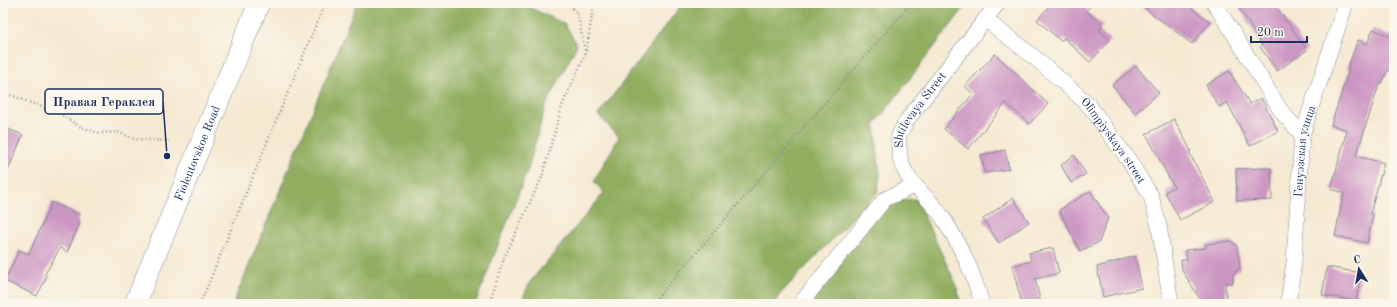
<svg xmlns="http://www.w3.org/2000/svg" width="1397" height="307" font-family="'Old Standard TT',serif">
	<rect width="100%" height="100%" fill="#fbf7ec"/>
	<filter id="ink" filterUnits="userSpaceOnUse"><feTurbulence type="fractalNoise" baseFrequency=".025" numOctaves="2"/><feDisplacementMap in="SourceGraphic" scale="8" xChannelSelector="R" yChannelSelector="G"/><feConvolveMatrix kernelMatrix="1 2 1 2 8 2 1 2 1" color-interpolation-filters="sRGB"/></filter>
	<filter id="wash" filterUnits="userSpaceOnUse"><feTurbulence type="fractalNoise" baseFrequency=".012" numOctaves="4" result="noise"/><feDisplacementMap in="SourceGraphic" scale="16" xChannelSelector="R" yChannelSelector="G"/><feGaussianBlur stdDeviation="0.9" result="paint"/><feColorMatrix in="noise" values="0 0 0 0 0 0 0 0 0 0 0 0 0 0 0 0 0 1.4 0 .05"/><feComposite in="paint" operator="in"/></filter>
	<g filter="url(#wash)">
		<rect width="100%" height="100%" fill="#f5e9d2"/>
		<!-- forest -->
		<g fill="#91ae60" stroke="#566e5f">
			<path d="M 357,3 L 520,3 L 565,24 L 577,45 L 545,108 L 528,169 L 475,304 L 233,304 Z"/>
			<path d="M 674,3 L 968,3 L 875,124 L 880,175 L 877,193 L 780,294 L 774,304 L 520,304 L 530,282 L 604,193 L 594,181 L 619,137 L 598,115 L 679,8 Z"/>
			<path d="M 916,199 L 956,284 L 961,304 L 798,304 L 881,201 Z"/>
		</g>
		<g id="blocks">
			<!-- building -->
			<g fill="#cc96c2">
				<path d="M 1052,3 L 1093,3 L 1086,11 L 1103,25 L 1099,30 L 1110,40 L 1090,62 L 1064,38 L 1061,41 L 1037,20 Z"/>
				<path d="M 1138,3 L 1185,3 L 1210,22 L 1192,44 Z"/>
				<path d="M 1236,3 L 1274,3 L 1307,50 L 1277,71 L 1260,47 L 1262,45 Z"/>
				<path d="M 1373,29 L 1394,38 L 1394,72 L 1388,70 L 1382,83 L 1380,82 L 1356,156 L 1384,163 L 1370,214 L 1373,215 L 1367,243 L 1335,236 L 1344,193 L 1331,189 L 1347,130 L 1331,125 L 1349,70 L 1347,69 L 1358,40 L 1367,44 Z"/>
				<path d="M 995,54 L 1048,104 L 1029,124 L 1006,103 L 968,149 L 944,129 L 973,94 L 965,86 Z"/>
				<path d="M 1136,66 L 1159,93 L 1135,113 L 1112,85 Z"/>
				<path d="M 1229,71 L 1250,104 L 1261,98 L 1278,131 L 1250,146 L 1227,102 L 1219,107 L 1206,85 Z"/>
				<path d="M 1174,119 L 1191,151 L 1189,152 L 1215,202 L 1180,220 L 1165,192 L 1174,187 L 1146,134 Z"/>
				<path d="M 3,127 L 23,135 L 3,182 Z"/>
				<path d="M 1005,150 L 1009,169 L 985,173 L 981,155 Z"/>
				<path d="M 1074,155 L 1086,174 L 1071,183 L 1061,165 Z"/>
				<path d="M 1271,168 L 1272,200 L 1237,201 L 1236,169 Z"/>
				<path d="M 1090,191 L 1108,218 L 1099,242 L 1080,251 L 1059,210 Z"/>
				<path d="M 1013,198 L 1029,222 L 999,243 L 983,219 Z"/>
				<path d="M 52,202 L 80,215 L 77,221 L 80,223 L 67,252 L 60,248 L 45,274 L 46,278 L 37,296 L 5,281 L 19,250 L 29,254 Z"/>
				<path d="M 1231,241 L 1237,246 L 1240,268 L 1233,274 L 1233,283 L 1225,283 L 1227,304 L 1203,304 L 1182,270 L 1181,260 L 1187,260 L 1185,250 L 1206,248 L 1206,244 Z"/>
				<path d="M 1053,248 L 1059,273 L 1035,279 L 1041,304 L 1022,304 L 1012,266 L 1031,261 L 1029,253 Z"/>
				<path d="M 1135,256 L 1142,288 L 1103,297 L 1097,267 Z"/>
				<path d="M 1327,267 L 1361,273 L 1356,301 L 1322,295 Z"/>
			</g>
		</g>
	</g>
	<g filter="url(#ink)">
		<use href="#blocks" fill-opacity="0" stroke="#888c98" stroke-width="1"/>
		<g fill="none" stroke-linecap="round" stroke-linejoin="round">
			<!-- minor casing -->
			<g stroke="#888c98" stroke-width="16">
				<g id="minor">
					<path d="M 1214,3 L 1237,39 L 1281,111 L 1302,135"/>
					<path id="s1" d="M 985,19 L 1034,57 L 1088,104 L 1130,162 L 1151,196 L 1159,226 L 1171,304"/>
					<path d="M 800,304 L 885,199 L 914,186"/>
					<path id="s2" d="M 982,304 C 974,274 958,241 941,215 C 924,191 899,179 899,146 C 899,143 898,139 899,136 C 900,131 905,125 907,120 L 998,3"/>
					<path id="s3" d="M 1288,304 L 1294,262 L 1302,135 L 1346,3"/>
				</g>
			</g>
			<!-- secondary casing -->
			<g stroke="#888c98" stroke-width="22">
				<g id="secondary">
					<path id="s4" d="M 135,304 L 259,3"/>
				</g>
			</g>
			<!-- path -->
			<g stroke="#888c98" stroke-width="2.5" stroke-dasharray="1 3" stroke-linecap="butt">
				<path d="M 566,3 L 577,12 L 585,50"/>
				<path d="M 3,92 L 58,113 L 79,126 L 98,133 L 118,132 L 134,139 L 169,141"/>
				<path d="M 200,304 L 325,3"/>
				<path d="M 489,304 L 504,258 L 542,177 L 563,103 L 586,53 L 594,3"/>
				<path d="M 652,304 L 911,3"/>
			</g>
			<!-- minor -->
			<use href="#minor" stroke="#fff" stroke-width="15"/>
			<!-- secondary -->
			<use href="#secondary" stroke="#fff" stroke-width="21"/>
		</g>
	</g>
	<g text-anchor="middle" stroke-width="3.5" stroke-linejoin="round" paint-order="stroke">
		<!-- street labels -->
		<g font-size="12" fill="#1b2f5e" stroke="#fbf7ec">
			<text dy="4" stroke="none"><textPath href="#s2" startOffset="224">Shtilevaya Street</textPath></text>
			<text dy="4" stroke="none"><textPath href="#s1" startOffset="178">Olimpiyskaya street</textPath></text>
			<text dy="4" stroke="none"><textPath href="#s3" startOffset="154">Генуэзская улица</textPath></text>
			<text dy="4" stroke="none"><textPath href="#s4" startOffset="163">Fiolentovskoe Road</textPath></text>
		</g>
	</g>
	<!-- callouts -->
	<path fill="none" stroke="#1b2f5e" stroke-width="1.5" d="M167 156L163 102"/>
	<circle fill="#1b2f5e" stroke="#fbf7ec" stroke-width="1.5" cx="167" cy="156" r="4"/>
	<rect fill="#fbf7ec" stroke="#1b2f5e" stroke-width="1.5" x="45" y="89" width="118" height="25" rx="4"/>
	<g font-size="13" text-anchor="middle" font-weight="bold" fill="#1b2f5e">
		<text x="104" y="106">Правая Гераклея</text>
	</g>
	<!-- margin -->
	<rect width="1397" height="307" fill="none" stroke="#fbf7ec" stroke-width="16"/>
	<!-- north arrow -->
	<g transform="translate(1359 269) rotate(349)" stroke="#fbf7ec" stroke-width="3" paint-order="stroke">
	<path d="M0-3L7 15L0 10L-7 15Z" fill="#1b2f5e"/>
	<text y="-6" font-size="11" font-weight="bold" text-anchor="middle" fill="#1b2f5e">С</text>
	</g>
	<!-- scale -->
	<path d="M1251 36v6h56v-6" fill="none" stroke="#1b2f5e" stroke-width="2"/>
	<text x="1257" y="36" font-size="12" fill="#1b2f5e" stroke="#fbf7ec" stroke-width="3" paint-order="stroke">20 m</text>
</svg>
